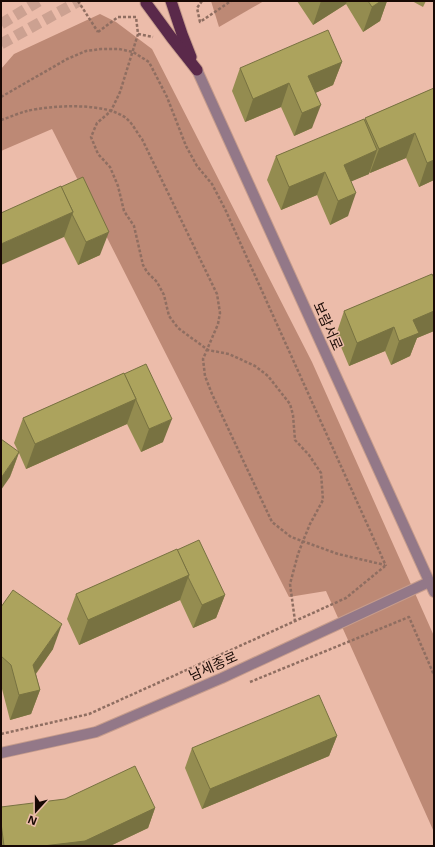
<svg xmlns="http://www.w3.org/2000/svg" width="435" height="847" font-family="'Noto Sans','Noto Sans KR',sans-serif">
	<rect width="100%" height="100%" fill="#ecbcaa"/>
	<!-- green -->
	<g fill="#bd8975">
		<path d="M 211,1 L 264,1 L 219,27 Z"/>
		<path d="M 100,14 L 116,22 L 152,49 L 312,362 L 434,636 L 434,832 L 326,591 L 289,597 L 52,129 L 1,151 L 1,69 L 14,54 Z"/>
	</g>
	<g fill="none" stroke-linecap="round" stroke-linejoin="round">
		<!-- trunk-tunnel -->
		<g stroke="#cca191" stroke-width="11" stroke-dasharray="11 5.5" stroke-linecap="butt">
			<path d="M 1,24 L 39,1"/>
			<path d="M 1,44 L 79,1"/>
		</g>
		<!-- minor casing -->
		<g stroke="#c69c8c" stroke-width="12">
			<path id="minor" d="M 197,70 L 434,592"/>
		</g>
		<!-- tertiary casing -->
		<g stroke="#c69c8c" stroke-width="12">
			<path id="tertiary" d="M 1,753 L 96,732 L 222,678 L 429,582"/>
		</g>
		<!-- trunk casing -->
		<g stroke="#c69c8c" stroke-width="13">
			<g id="trunk">
				<path d="M 171,1 L 182,34 L 191,57"/>
				<path d="M 146,3 L 171,37 L 197,70"/>
			</g>
		</g>
		<!-- path -->
		<g stroke="#8f6e61" stroke-width="2.5" stroke-dasharray="3 2" stroke-linecap="butt">
			<path d="M 202,1 L 197,8 L 200,22 L 231,1"/>
			<path d="M 98,32 L 118,17 L 136,17 L 138,34 L 120,92 L 111,111 L 97,123 L 91,137 L 98,154 L 110,167 L 118,186 L 124,211 L 134,226 L 143,265 L 147,272 L 157,282 L 164,295 L 169,316 L 178,328 L 208,350 L 229,354 L 255,366 L 268,376 L 290,404 L 293,415 L 295,440 L 309,455 L 321,473 L 323,500 L 310,524 L 303,541 L 298,554 L 290,584 L 295,621"/>
			<path d="M 138,34 L 153,37"/>
			<path d="M 1,97 L 67,59 L 86,51 L 101,49 L 119,49 L 133,52 L 149,62 L 167,97 L 186,146 L 197,166 L 212,184 L 225,209 L 386,566"/>
			<path d="M 1,120 C 10,117 19,113 27,111 C 51,105 108,102 127,119 C 133,124 137,133 142,139 L 217,294 L 220,313 L 218,324 L 203,359 L 205,376 L 212,394 L 272,522 L 291,537 L 338,554 L 385,565"/>
			<path d="M 250,682 L 409,617 L 434,675"/>
			<path d="M 1,734 L 89,714 L 346,598 L 385,566"/>
		</g>
		<!-- minor -->
		<use href="#minor" stroke="#937888" stroke-width="10"/>
		<!-- tertiary -->
		<use href="#tertiary" stroke="#937888" stroke-width="10"/>
		<!-- trunk -->
		<use href="#trunk" stroke="#5a294a" stroke-width="11"/>
		<!-- path-bridge -->
		<path stroke="#8f6e61" stroke-width="2.5" stroke-dasharray="3 2" stroke-linecap="butt" d="M 78,1 L 98,32"/>
	</g>
	<!-- wall -->
	<g fill="#948c50">
		<path d="M 297,1 L 387,1 L 380,21 L 363,32 L 346,4 L 313,25 Z"/>
		<path d="M 412,1 L 426,1 L 423,7 Z"/>
		<path d="M 342,62 L 333,85 L 315,93 L 312,128 L 294,136 L 281,107 L 245,122 L 232,91 L 240,68 Z"/>
		<path d="M 434,88 L 434,180 L 419,187 L 406,158 L 370,173 L 369,172 L 369,174 L 351,181 L 348,216 L 330,225 L 317,195 L 281,210 L 267,180 L 276,156 L 364,121 L 365,118 Z"/>
		<path d="M 61,186 L 100,255 L 78,265 L 64,237 Z"/>
		<path d="M 434,273 L 434,331 L 417,338 L 410,356 L 391,365 L 385,351 L 349,366 L 336,335 L 344,311 L 433,276 Z"/>
		<path d="M 124,373 L 163,442 L 141,452 L 127,424 L 26,469 L 19,453 L 10,477 L 18,451 L 14,443 L 23,418 Z"/>
		<path d="M 177,550 L 225,595 L 216,618 L 193,628 L 180,600 L 79,645 L 67,619 L 76,594 Z"/>
		<path d="M 1,607 L 53,649 L 36,674 L 40,690 L 31,714 L 10,720 L 2,689 L 1,688 Z"/>
		<path d="M 337,736 L 329,756 L 202,809 L 185,768 L 192,748 Z"/>
		<path d="M 1,807 L 155,808 L 148,828 L 110,846 L 1,846 Z"/>
	</g>
	<!-- shaded-wall -->
	<g fill="#787241">
		<path d="M 321,1 L 347,1 L 346,4 L 313,25 Z"/>
		<path d="M 381,1 L 387,1 L 380,21 L 363,32 L 372,7 Z"/>
		<path d="M 342,62 L 333,85 L 300,100 L 308,76 Z"/>
		<path d="M 289,83 L 281,107 L 245,122 L 253,99 Z"/>
		<path d="M 321,105 L 312,128 L 294,136 L 302,113 Z"/>
		<path d="M 415,133 L 406,158 L 370,173 L 379,149 Z"/>
		<path d="M 377,150 L 369,174 L 336,188 L 344,165 Z"/>
		<path d="M 434,160 L 434,180 L 419,187 L 427,163 Z"/>
		<path d="M 325,172 L 317,195 L 281,210 L 289,187 Z"/>
		<path d="M 356,193 L 348,216 L 330,225 L 338,201 Z"/>
		<path d="M 73,212 L 64,237 L 1,265 L 1,244 Z"/>
		<path d="M 109,232 L 100,255 L 78,265 L 86,242 Z"/>
		<path d="M 434,311 L 434,331 L 417,338 L 410,356 L 391,365 L 399,341 L 413,320 Z"/>
		<path d="M 394,327 L 385,351 L 349,366 L 357,343 Z"/>
		<path d="M 136,399 L 127,424 L 26,469 L 35,444 Z"/>
		<path d="M 172,419 L 163,442 L 141,452 L 149,429 Z"/>
		<path d="M 19,452 L 10,477 L 1,490 L 1,478 Z"/>
		<path d="M 189,575 L 180,600 L 79,645 L 88,620 Z"/>
		<path d="M 225,595 L 216,618 L 193,628 L 202,605 Z"/>
		<path d="M 62,624 L 53,649 L 24,690 L 33,665 Z"/>
		<path d="M 40,690 L 31,714 L 10,720 L 19,695 Z"/>
		<path d="M 337,736 L 329,756 L 202,809 L 210,789 Z"/>
		<path d="M 155,808 L 148,828 L 110,846 L 43,846 Z"/>
	</g>
	<!-- building -->
	<g fill="#aca35d" stroke="#787241">
		<path d="M 368,1 L 381,1 L 372,7 Z"/>
		<path d="M 328,30 L 342,62 L 308,76 L 321,105 L 302,113 L 289,83 L 253,99 L 240,68 Z"/>
		<path d="M 434,88 L 434,160 L 427,163 L 415,133 L 379,149 L 365,118 Z"/>
		<path d="M 364,119 L 377,150 L 344,165 L 356,193 L 338,201 L 325,172 L 289,187 L 276,156 Z"/>
		<path d="M 83,177 L 109,232 L 86,242 L 72,214 L 73,212 L 61,187 Z"/>
		<path d="M 61,186 L 73,212 L 1,244 L 1,213 Z"/>
		<path d="M 432,274 L 434,278 L 434,311 L 413,320 L 419,333 L 399,341 L 394,327 L 357,343 L 344,311 Z"/>
		<path d="M 146,364 L 172,419 L 149,429 L 136,400 L 136,399 L 124,374 Z"/>
		<path d="M 124,373 L 136,399 L 35,444 L 23,418 Z"/>
		<path d="M 1,439 L 19,452 L 1,478 Z"/>
		<path d="M 199,540 L 225,595 L 202,605 L 188,577 L 189,575 L 177,550 Z"/>
		<path d="M 177,549 L 189,575 L 88,620 L 76,594 Z"/>
		<path d="M 13,590 L 62,624 L 33,665 L 40,690 L 19,695 L 11,665 L 1,656 L 1,607 Z"/>
		<path d="M 319,695 L 337,736 L 210,789 L 192,748 Z"/>
		<path d="M 135,766 L 155,808 L 85,841 L 43,846 L 4,846 L 1,823 L 1,807 L 65,799 Z"/>
	</g>
	<g text-anchor="middle" stroke-width="3" stroke-linejoin="round" paint-order="stroke">
		<!-- street labels -->
		<g font-size="14" fill="#180904" stroke="#ecbcaa">
			<text transform="translate(328 326) rotate(66)" y="5">보람서로</text>
			<text transform="translate(213 666) rotate(-24)" y="5">남세종로</text>
		</g>
	</g>
	<!-- border -->
	<rect width="435" height="847" fill="none" stroke="#180904" stroke-width="4"/>
	<!-- north arrow -->
	<g transform="translate(36 811) rotate(201)" stroke="#ecbcaa" stroke-width="3" paint-order="stroke">
	<path d="M0-3L7 15L0 10L-7 15Z" fill="#180904"/>
	<text y="-6" font-size="11" font-weight="bold" text-anchor="middle" fill="#180904">N</text>
	</g>
</svg>
